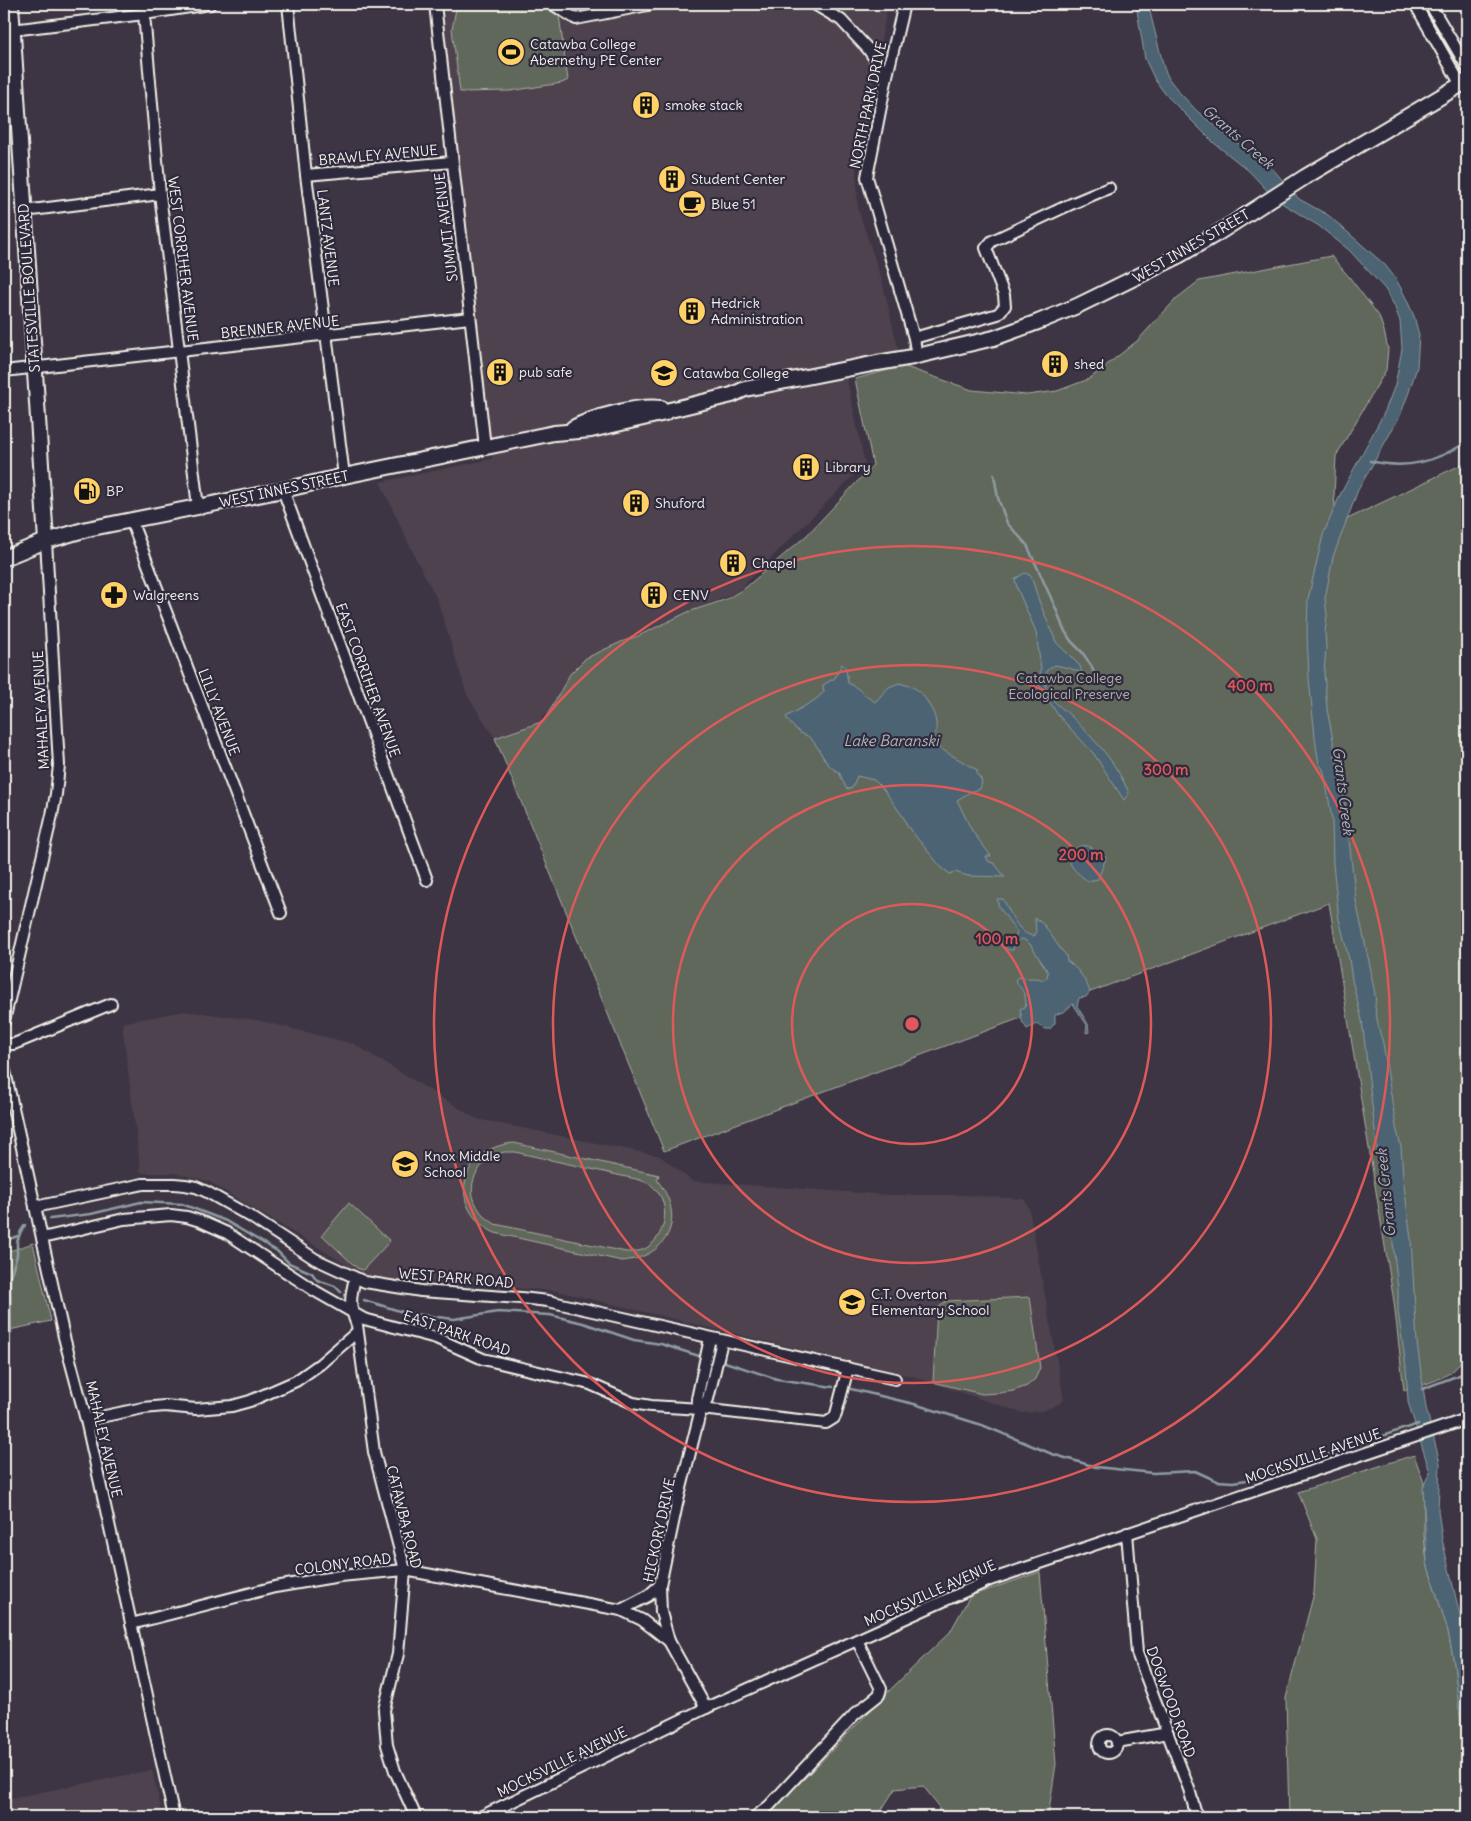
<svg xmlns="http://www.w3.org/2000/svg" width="1471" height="1821" font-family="Delius,sans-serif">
	<rect width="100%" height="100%" fill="#3d3544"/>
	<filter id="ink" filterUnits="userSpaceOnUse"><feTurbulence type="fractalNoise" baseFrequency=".02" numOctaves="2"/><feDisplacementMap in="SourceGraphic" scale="10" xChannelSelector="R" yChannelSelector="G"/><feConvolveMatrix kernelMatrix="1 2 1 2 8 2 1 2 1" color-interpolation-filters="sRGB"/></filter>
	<g filter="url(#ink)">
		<!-- built -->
		<g fill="#4e434d">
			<path d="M 441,4 L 888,4 L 870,96 L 860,162 L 856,164 L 858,209 L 882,281 L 901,360 L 843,361 L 865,464 L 736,593 L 688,612 L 638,636 L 621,642 L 586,658 L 570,674 L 549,712 L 535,725 L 495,738 L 467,695 L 437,599 L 417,561 L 380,482 L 492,459 Z"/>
			<path d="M 184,1011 L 257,1020 L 354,1044 L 477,1119 L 660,1156 L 692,1181 L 889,1195 L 967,1195 L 1024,1199 L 1029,1208 L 1064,1400 L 1059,1404 L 1043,1411 L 1023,1413 L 915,1377 L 557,1291 L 396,1280 L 369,1275 L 352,1268 L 208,1181 L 174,1173 L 141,1173 L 122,1023 Z"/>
			<path d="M 152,1770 L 163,1817 L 4,1817 L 4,1787 L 7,1799 Z"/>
		</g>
		<!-- green -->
		<g fill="#60675b" stroke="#aaaca2" fill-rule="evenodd">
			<path d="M 457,4 L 616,4 L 612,5 L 558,8 L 568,80 L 562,83 L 510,91 L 460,92 L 452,29 Z"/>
			<path d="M 1331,256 L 1350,278 L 1379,316 L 1384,331 L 1388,349 L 1386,370 L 1336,456 L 1334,496 L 1337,524 L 1467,462 L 1467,1349 C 1459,1378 1429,1382 1404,1391 L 1394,1302 L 1329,903 L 664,1151 L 495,738 L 544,721 L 570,674 L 586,658 L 621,642 L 638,636 L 688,612 L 727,599 L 745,588 L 807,535 L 873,465 L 855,379 L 903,366 L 972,390 L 1027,395 L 1057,391 L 1089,379 L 1137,341 L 1177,298 L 1199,281 Z"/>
			<path d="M 514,1143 L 659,1175 L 657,1180 C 687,1217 669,1257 622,1261 L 495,1233 C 445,1209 460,1147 514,1143 ZM 504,1152 L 515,1152 L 640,1180 C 644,1182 648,1183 651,1185 C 671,1200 668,1233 648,1247 C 642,1251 634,1252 626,1252 L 495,1224 C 490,1220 484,1217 480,1211 C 462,1186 478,1160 504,1152 Z"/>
			<path d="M 349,1203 L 390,1241 L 363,1270 L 357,1268 L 322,1235 Z"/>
			<path d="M 33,1243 L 51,1321 L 5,1331 L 4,1338 L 4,1253 Z"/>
			<path d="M 1030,1297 L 1040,1368 L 1035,1379 L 1027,1386 L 1013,1391 L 999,1393 L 982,1394 L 933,1382 L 937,1309 L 946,1301 Z"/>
			<path d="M 1414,1455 L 1424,1483 L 1424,1536 L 1427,1563 L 1448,1631 L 1454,1663 L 1467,1776 L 1467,1817 L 1289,1817 L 1286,1698 L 1314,1593 L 1317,1539 L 1298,1492 Z"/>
			<path d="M 1040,1572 L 1056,1764 L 1048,1817 L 938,1817 L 939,1806 L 923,1786 L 895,1789 L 877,1817 L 763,1817 L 808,1775 L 893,1687 L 950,1632 L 970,1596 Z"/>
		</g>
		<!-- water -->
		<g fill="#4b6472" stroke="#8f9ca1">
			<path d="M 1136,4 L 1148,4 L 1164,68 L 1169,79 L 1180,93 L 1197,111 L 1232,140 L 1254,152 L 1271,167 L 1299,199 L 1328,215 L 1385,265 L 1396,279 L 1406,298 L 1414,316 L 1419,335 L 1417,367 L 1409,392 L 1400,416 L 1358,490 L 1333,557 L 1325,599 L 1327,615 L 1325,633 L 1326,648 L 1324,672 L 1327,709 L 1334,745 L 1335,758 L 1338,763 L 1339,779 L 1345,805 L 1356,901 L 1371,971 C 1371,979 1374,986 1375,995 C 1376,999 1375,1003 1375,1007 C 1377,1019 1379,1032 1383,1043 L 1396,1127 L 1401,1147 L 1403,1177 L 1411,1239 L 1417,1343 L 1426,1408 L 1440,1463 L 1438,1510 L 1442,1539 L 1467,1645 L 1467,1776 L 1454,1663 L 1448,1631 L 1427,1563 L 1423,1487 L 1430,1472 L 1408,1402 L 1406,1366 L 1398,1312 L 1398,1290 L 1392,1234 L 1377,1148 L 1362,1020 L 1352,980 L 1349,959 L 1339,919 L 1333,864 L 1332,819 L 1325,777 L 1323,769 L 1319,764 L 1316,746 L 1309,679 L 1307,632 L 1308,599 L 1323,535 L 1340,495 L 1385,411 L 1395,385 L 1402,349 L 1400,321 L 1394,305 L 1385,289 L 1349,250 L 1319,226 L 1275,199 L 1249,171 L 1214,143 L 1166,95 L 1155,80 L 1145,59 Z"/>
			<path d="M 1025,573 L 1031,576 L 1039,601 L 1056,642 L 1080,666 L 1082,673 L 1069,668 L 1055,665 L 1047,670 C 1046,676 1044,684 1047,690 C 1052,703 1063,708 1073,718 C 1098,744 1114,759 1129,793 L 1124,800 L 1094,754 L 1058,715 L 1039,685 L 1041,669 L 1036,632 L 1017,588 L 1015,579 Z"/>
			<path d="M 842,664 L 846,669 L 848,683 C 859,688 865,696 875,702 L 889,687 L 899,683 C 917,688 920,689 929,705 C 934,713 937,720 936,730 C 936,735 934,740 934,745 L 977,770 L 977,775 C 983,779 982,783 980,789 L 972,791 L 957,800 L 972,831 L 991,856 L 986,856 L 988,861 L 995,864 L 1005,877 L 968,876 L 955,872 L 950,874 L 941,867 L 907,826 L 904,818 L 884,790 L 874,780 L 857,776 L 852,788 L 849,789 L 846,788 L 839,772 C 823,766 821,747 809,737 C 807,735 804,735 802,734 C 796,730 789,723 786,717 L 815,700 L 824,692 L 823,685 L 835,678 Z"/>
			<path d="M 1080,846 C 1092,844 1093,852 1101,853 L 1106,858 L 1098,879 L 1088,881 C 1075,872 1058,858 1080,846 Z"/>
			<path d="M 997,899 L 1003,899 C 1010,911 1018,935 1034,936 L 1036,934 L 1035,918 L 1044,925 L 1062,951 L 1066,955 L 1067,961 C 1078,968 1086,980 1090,992 L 1086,997 L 1079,998 L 1077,1006 L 1088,1024 L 1089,1032 L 1086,1033 L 1087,1025 L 1073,1004 L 1065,1011 L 1055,1015 L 1055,1023 L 1050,1029 L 1045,1029 L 1036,1024 L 1027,1029 L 1022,1021 L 1020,1009 L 1025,1007 C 1028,995 1021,989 1015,980 L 1018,977 C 1027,980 1035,976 1044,980 L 1047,977 L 1048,972 L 1030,944 L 1023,939 C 1016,939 1015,944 1013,950 L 1005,949 C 1007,942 1016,941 1017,932 L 999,907 Z"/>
		</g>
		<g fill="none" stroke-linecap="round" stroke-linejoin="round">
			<!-- stream -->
			<g stroke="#8f9ca1" stroke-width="2.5">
				<path d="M 1370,461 C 1407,470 1435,462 1467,442"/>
				<path d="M 994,475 L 998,498 L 1007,523 L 1027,545 L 1057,611 L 1063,628 L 1071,641 L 1082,652 L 1092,667 L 1096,681"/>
				<path d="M 50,1219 L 91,1214 L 141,1202 L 182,1204 L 226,1221 L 277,1251 L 289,1263 L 312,1273 L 317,1280 L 335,1286 L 341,1292"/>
				<path d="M 4,1241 L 18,1236"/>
				<path d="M 364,1300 L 406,1313 L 454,1319 L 498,1312 L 550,1315 L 583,1323 L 634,1340 L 661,1344 L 699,1356"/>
				<path d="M 11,1333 L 10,1277 L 17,1255 L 17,1242 L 21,1231 L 25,1225"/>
				<path d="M 4,1352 L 8,1345"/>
				<path d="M 725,1362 L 777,1379 L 833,1387"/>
				<path d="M 851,1389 L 914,1404 L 982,1425 L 1052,1454 L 1096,1467 L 1153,1473 L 1195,1471 L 1217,1481 L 1233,1482 L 1254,1479 L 1418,1424"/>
				<path d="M 1422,1389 L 1462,1374 L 1467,1367"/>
			</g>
			<!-- minor casing -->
			<g stroke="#f4f1e8" stroke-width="14">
				<g id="minor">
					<path d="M 288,4 L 306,175 L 344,476"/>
					<path d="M 435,4 L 485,447"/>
					<path d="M 552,4 L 576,19 L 653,4"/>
					<path d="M 814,4 L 841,20 L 868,49 L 887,76"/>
					<path d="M 904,4 L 887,76 L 867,177 L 914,338 L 917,357"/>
					<path d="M 1415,4 L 1461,85"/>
					<path d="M 1430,4 L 1467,67"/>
					<path d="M 144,14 L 160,194 L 198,507"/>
					<path d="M 12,30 L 144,14 L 210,4"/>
					<path d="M 306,175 L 452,162"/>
					<path d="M 24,211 L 160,194"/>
					<path d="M 914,338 L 998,314 L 1005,306 L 1004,295 L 986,248 L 992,241 L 1071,204 L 1109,188"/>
					<path d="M 4,371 L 470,318"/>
					<path d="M 283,490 L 427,880"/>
					<path d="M 131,520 L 281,913"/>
					<path d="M 4,1021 L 52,815 L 56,794 L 59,765 L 46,541"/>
					<path d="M 4,1044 L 14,1044 L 111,1004"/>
					<path d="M 4,1067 L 64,1337 L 86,1420 L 174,1817"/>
					<path d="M 35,1207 L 143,1184 L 174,1184 L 185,1185 L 196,1187 L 207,1192 L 251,1217 L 315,1259 L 365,1282 L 421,1291 L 521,1298 L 548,1301 L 895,1379"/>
					<path d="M 42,1238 L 124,1219 L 171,1215 L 187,1217 L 200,1221 L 227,1233 L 315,1291 L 364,1319 L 436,1338 L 483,1359 L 590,1384 L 633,1403 L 651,1406 L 701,1409 L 826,1423 L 834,1418 L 836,1414 L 848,1368"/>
					<path d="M 355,1278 C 350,1298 349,1306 357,1325 L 374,1452 L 405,1570 L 398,1654 L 384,1710 L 387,1745 L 395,1771 L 416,1817"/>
					<path d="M 710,1338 L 697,1399 L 701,1409 L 708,1399 L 722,1341"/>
					<path d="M 701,1409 L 677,1504 L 660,1585 L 661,1612 L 669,1641 L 706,1708"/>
					<path d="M 86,1420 L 143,1408 L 165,1406 L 196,1409 L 232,1406 L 250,1401 L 296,1381 L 320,1364 L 357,1332"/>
					<path d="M 1127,1533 L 1137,1653 L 1189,1789 L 1197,1817"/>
					<path d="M 621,1610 L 648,1596 L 660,1585"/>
					<path d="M 131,1624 L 275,1587 L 340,1576 L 405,1570 L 621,1610 L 642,1620 L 669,1641"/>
					<circle cx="1108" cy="1744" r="9"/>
					<path d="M 1117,1742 L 1168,1733"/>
					<path d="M 480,1817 L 706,1708 L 990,1580 L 1467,1419"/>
					<path d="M 755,1817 L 769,1806 L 855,1714 L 879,1695 L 881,1689 L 857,1640"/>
				</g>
			</g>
			<!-- major casing -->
			<g stroke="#f4f1e8" stroke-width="18">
				<g id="major">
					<path d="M 11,4 L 46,541"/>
					<path d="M 573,428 C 593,417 638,405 661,408"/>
					<path d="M 4,558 L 46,541 L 87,529 L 283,490 L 344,476 L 554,433 L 591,430 L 665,413 L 670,410 L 732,395 L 745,389 L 877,363 L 913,357 L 994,338 L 1038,322 L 1077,306 L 1173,259 L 1218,233 L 1305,177 L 1467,81"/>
				</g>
			</g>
			<!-- minor -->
			<use href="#minor" stroke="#2f2a3d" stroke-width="10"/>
			<!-- major -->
			<use href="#major" stroke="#2f2a3d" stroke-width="14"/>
		</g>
	</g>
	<!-- distance rings -->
	<g fill="none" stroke="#de5a58" stroke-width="2.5">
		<circle cx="912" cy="1024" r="120"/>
		<circle cx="912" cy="1024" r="239"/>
		<circle cx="912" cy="1024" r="359"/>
		<circle cx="912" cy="1024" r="478"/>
	</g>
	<!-- icons -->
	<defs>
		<g id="stadium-disc" transform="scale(1.4375)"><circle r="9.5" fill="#ffd166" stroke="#2f2a3d"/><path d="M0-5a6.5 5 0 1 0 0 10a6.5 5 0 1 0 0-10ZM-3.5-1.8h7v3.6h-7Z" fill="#111"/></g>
		<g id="building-disc" transform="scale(1.4375)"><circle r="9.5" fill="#ffd166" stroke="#2f2a3d"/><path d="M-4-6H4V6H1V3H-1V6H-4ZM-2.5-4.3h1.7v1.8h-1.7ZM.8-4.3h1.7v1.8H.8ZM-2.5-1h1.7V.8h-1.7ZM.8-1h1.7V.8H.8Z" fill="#111"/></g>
		<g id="cafe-disc" transform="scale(1.4375)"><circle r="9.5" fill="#ffd166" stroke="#2f2a3d"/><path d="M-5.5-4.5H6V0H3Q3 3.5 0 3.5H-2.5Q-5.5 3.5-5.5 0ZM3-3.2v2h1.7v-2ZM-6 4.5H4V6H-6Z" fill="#111"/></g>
		<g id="university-disc" transform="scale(1.4375)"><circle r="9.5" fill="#ffd166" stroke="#2f2a3d"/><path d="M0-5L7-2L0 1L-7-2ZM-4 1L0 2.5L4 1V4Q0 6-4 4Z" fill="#111"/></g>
		<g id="fuel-disc" transform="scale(1.4375)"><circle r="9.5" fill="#ffd166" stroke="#2f2a3d"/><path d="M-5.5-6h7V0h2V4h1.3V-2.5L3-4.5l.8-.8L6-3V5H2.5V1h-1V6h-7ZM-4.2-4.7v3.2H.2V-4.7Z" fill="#111"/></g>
		<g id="pharmacy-disc" transform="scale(1.4375)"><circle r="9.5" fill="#ffd166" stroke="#2f2a3d"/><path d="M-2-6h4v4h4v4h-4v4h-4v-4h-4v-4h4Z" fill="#111"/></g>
		<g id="school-disc" transform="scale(1.4375)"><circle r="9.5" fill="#ffd166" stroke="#2f2a3d"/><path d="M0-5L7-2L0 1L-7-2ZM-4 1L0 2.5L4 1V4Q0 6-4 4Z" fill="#111"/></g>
	</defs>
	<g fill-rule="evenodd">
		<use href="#stadium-disc" x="511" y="52"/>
		<use href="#building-disc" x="646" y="105"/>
		<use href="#building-disc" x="672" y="179"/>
		<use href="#cafe-disc" x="692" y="204"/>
		<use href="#building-disc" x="692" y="311"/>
		<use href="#building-disc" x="1055" y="364"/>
		<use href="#building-disc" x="500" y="372"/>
		<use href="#university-disc" x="664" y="373"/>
		<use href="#building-disc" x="806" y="467"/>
		<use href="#fuel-disc" x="87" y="491"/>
		<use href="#building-disc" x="636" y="503"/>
		<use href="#building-disc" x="733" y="563"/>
		<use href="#pharmacy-disc" x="114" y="595"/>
		<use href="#building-disc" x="654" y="595"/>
		<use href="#school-disc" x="405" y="1164"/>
		<use href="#school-disc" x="852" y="1302"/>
	</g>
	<g text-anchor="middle" stroke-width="4.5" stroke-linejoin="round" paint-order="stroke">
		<!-- poi labels -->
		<g font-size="14" fill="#f4f1e8" stroke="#2f2a3d" text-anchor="start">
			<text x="530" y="49">Catawba College<tspan x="530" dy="16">Abernethy PE Center</tspan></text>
			<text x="665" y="110">smoke stack</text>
			<text x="691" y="184">Student Center</text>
			<text x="711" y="209">Blue 51</text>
			<text x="711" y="308">Hedrick<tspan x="711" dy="16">Administration</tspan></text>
			<text x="1074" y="369">shed</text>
			<text x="519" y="377">pub safe</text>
			<text x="683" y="378">Catawba College</text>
			<text x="825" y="472">Library</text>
			<text x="106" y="496">BP</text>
			<text x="655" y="508">Shuford</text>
			<text x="752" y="568">Chapel</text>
			<text x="133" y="600">Walgreens</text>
			<text x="673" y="600">CENV</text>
			<text x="424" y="1161">Knox Middle<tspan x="424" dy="16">School</tspan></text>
			<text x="871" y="1299">C.T. Overton<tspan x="871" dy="16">Elementary School</tspan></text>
		</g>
		<!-- street labels -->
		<g font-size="14" fill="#f4f1e8" stroke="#2f2a3d">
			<text transform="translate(868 105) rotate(-78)" y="5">NORTH PARK DRIVE</text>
			<text transform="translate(378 155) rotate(-5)" y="5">BRAWLEY AVENUE</text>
			<text transform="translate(446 227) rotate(-97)" y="5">SUMMIT AVENUE</text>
			<text transform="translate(328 238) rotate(83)" y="5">LANTZ AVENUE</text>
			<text transform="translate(1191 246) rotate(-30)" y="5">WEST INNES STREET</text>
			<text transform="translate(183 259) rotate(83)" y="5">WEST CORRIHER AVENUE</text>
			<text transform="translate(29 288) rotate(-94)" y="5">STATESVILLE BOULEVARD</text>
			<text transform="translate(280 327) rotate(-6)" y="5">BRENNER AVENUE</text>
			<text transform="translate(284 489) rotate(-12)" y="5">WEST INNES STREET</text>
			<text transform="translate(368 680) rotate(70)" y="5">EAST CORRIHER AVENUE</text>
			<text transform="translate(41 710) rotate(-93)" y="5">MAHALEY AVENUE</text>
			<text transform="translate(219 712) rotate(69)" y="5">LILLY AVENUE</text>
			<text transform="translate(456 1278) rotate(5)" y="5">WEST PARK ROAD</text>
			<text transform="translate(457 1333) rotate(19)" y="5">EAST PARK ROAD</text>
			<text transform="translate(104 1439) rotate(77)" y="5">MAHALEY AVENUE</text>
			<text transform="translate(1313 1456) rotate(-19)" y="5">MOCKSVILLE AVENUE</text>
			<text transform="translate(404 1517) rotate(76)" y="5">CATAWBA ROAD</text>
			<text transform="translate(659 1530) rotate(-78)" y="5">HICKORY DRIVE</text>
			<text transform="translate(343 1564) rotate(-7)" y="5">COLONY ROAD</text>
			<text transform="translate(930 1593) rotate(-24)" y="5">MOCKSVILLE AVENUE</text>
			<text transform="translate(1171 1702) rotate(70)" y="5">DOGWOOD ROAD</text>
			<text transform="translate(562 1762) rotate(-26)" y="5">MOCKSVILLE AVENUE</text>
		</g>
		<!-- park labels -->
		<g font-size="14" fill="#b1b3a9" stroke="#2f2a3d">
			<text x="1069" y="683">Catawba College<tspan x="1069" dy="16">Ecological Preserve</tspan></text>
		</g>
		<!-- water labels -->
		<g font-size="15" font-style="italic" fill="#b0b9b9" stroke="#2f2a3d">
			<text transform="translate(1238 137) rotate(41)" y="5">Grants Creek</text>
			<text x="891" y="746">Lake Baranski</text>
			<text transform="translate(1343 791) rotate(83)" y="5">Grants Creek</text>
			<text transform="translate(1386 1193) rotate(-96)" y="5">Grants Creek</text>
		</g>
	</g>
	<circle cx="912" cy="1024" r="8" fill="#de5a58" stroke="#2f2a3d" stroke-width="2.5"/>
	<g font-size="15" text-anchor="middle" font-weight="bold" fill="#de5a58" stroke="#2f2a3d" stroke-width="4.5" stroke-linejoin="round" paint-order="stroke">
		<text x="1250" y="691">400 m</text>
		<text x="1166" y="775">300 m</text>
		<text x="1081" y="860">200 m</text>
		<text x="997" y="944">100 m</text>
	</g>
	<!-- margin -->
	<rect width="1471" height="1821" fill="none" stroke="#2f2a3d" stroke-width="20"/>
	<rect x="10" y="10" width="1451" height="1801" fill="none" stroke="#f4f1e8" stroke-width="2" filter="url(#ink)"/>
</svg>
